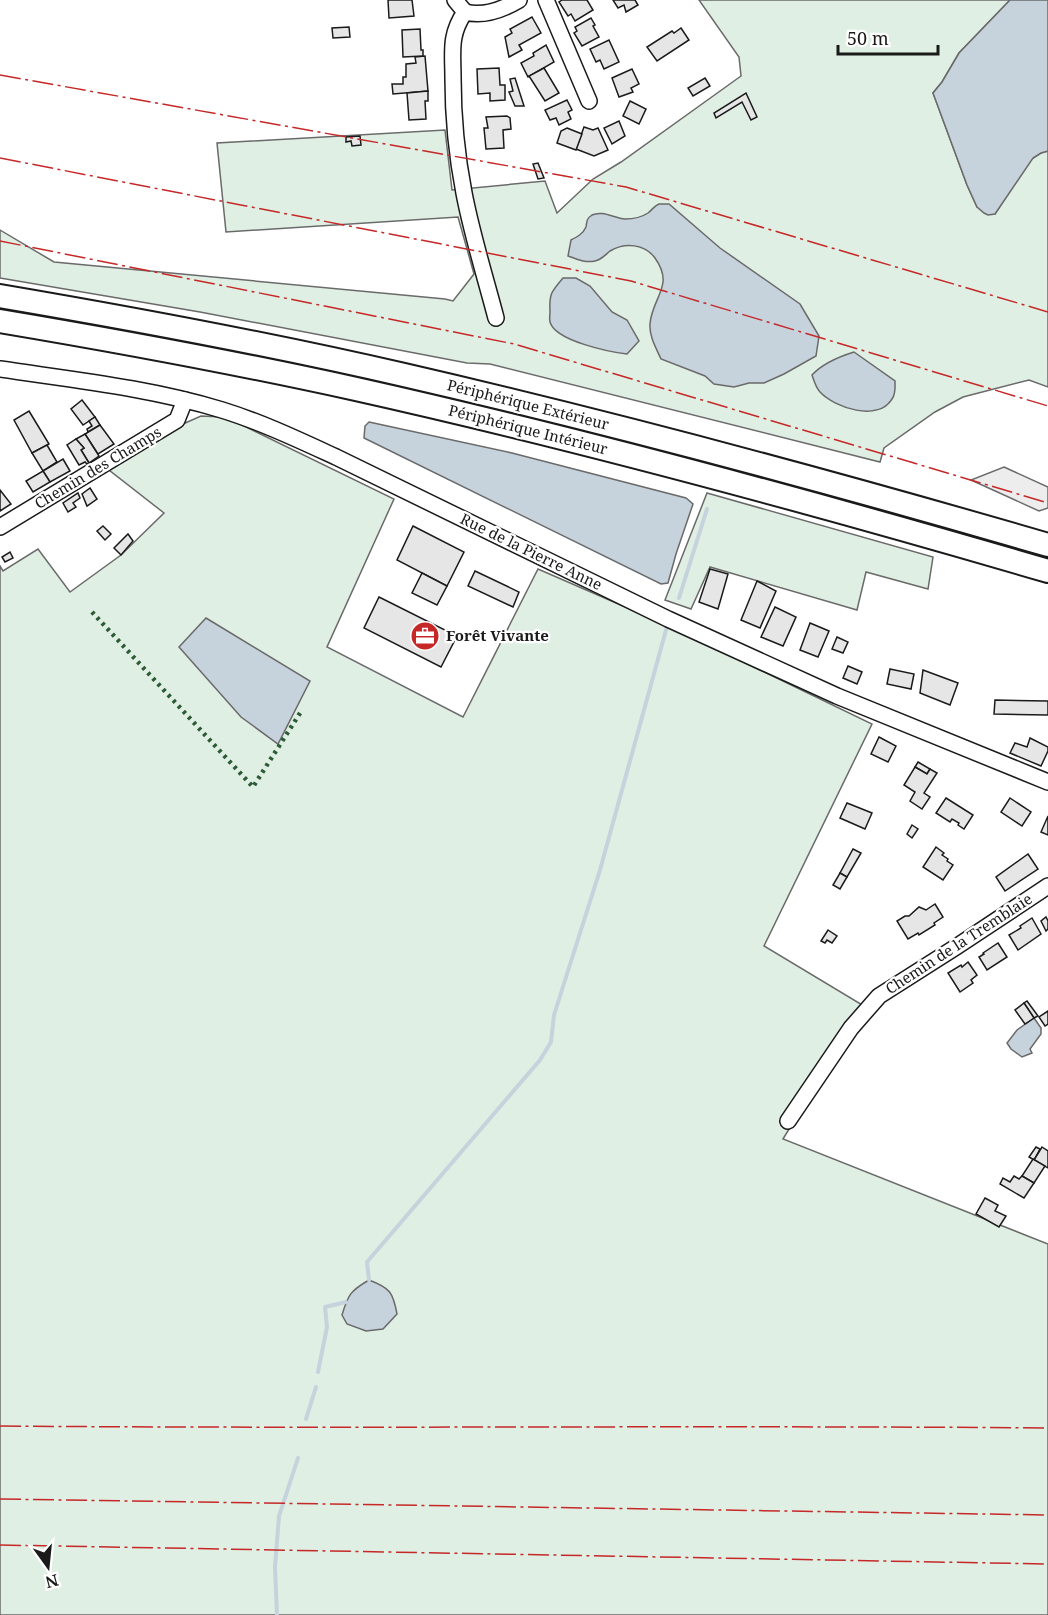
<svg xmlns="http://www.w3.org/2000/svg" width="1048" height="1615" font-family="'Noto Serif',serif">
	<rect width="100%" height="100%" fill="#fff"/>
	<!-- green -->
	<g fill="#e0efe3" stroke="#6a6a6a" stroke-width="1.5">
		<path d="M 699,0 L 1010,0 L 959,53 L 942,82 L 933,93 L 967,185 L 977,207 L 995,214 L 1029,161 L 1041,153 L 1048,151 L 1048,387 L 1029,380 L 963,397 L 935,412 L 884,448 L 880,462 L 490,364 L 467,363 L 200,312 L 0,278 L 0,230 L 54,262 L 445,299 L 453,301 L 474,274 L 458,217 L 226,232 L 217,143 L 445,130 L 452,190 L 545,181 L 557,213 L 593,179 L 621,162 L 741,76 L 739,57 Z"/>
		<path d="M 201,416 L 222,417 L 240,424 L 394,499 L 327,647 L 463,717 L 538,569 L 669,626 L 872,724 L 764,946 L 864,1006 L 783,1139 L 1048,1244 L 1048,1615 L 0,1615 L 0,566 L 3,571 L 38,549 L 70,592 L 121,555 L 164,513 L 109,470 L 183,424 Z"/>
		<path d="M 707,493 L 933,557 L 928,589 L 866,572 L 857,610 L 710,567 L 691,609 L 665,600 Z"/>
	</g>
	<!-- parking -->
	<path fill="#ededed" stroke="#6a6a6a" stroke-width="1.5" d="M 1004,467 L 1048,487 L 1048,508 L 1039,511 L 971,480 Z"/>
	<!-- water -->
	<g fill="#c6d2dc" stroke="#6a6a6a" stroke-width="1.5">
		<path d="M 1010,0 L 1048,0 L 1048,151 L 1041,153 L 1033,158 L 995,214 L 988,215 L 984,213 L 977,207 L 967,185 L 933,93 L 942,82 L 959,53 Z"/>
		<path d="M 659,204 L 669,204 L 720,248 L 800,304 L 819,336 L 816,356 L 784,374 L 764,383 L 749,383 L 734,387 L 714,384 L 705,376 L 661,359 C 656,348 649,336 650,324 C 652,297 675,286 655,258 C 645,244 625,242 610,251 C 605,255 601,260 595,261 C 585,263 576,259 568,256 L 571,240 C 577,237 583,234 586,227 C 587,222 586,219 592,215 C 602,210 614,218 625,219 C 633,219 642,217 648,213 C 653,209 654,206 659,204 Z"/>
		<path d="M 563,278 L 576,278 L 590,286 L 612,312 L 627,320 L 639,341 L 627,354 C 610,352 555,341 550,322 C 549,319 550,315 550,312 C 549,294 551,292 563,278 Z"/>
		<path d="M 854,352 L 895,381 C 895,387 896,394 892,399 C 878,422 835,408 820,392 C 816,388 814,381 812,375 C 823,363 838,357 854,352 Z"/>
		<path d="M 369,422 L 512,453 L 686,498 L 693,504 L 676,554 L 668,583 L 661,584 L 364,438 L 365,426 Z"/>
		<path d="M 206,618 L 310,681 L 278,744 L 241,717 L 179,647 Z"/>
		<path d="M 1034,1018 L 1041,1028 L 1041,1034 L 1030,1049 L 1032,1053 L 1022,1057 L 1011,1049 L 1007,1043 L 1017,1030 Z"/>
		<path d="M 369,1280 C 390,1288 393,1292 397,1314 L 383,1329 L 366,1331 L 347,1324 L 342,1315 C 348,1295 350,1291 369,1280 Z"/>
	</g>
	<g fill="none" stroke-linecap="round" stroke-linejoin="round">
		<!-- stream -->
		<g stroke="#c6d2dc" stroke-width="4">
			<path d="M 679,598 L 707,509"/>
			<path d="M 369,1280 L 367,1262 L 540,1060 L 551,1042 L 554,1015 L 600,870 L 666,630"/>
			<path d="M 318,1372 L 327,1327 L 325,1307 L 346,1302"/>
			<path d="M 306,1419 L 316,1387"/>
			<path d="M 277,1615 L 275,1567 L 279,1516 L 298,1458"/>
		</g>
	</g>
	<!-- building -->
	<g fill="#e6e6e6" stroke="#1a1a1a" stroke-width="1.5">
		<path d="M 388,0 L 412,0 L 414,16 L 389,18 Z"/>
		<path d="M 562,0 L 587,0 L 593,10 L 575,21 L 571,14 L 568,16 L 559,2 Z"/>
		<path d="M 613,0 L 635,0 L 638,5 L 626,12 L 624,5 L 618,8 Z"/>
		<path d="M 532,17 L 541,33 L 519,45 L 522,50 L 509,57 L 505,37 L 512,33 L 510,29 Z"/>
		<path d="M 591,18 L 595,25 L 593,26 L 599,37 L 582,46 L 574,33 L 577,31 L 575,27 Z"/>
		<path d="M 349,27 L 350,37 L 333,38 L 332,28 Z"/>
		<path d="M 681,28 L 689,40 L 657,61 L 647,47 L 672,31 L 674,33 Z"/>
		<path d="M 420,29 L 421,50 L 423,50 L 423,56 L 403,57 L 402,30 Z"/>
		<path d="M 609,40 L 619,62 L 604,69 L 600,60 L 596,62 L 590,49 Z"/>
		<path d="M 546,45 L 554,62 L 528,77 L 521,63 L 534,56 L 533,53 Z"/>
		<path d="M 425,56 L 428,91 L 393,94 L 392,84 L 403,84 L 403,77 L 406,77 L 406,64 L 416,63 L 415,57 Z"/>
		<path d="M 499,68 L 500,85 L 505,85 L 505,100 L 490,101 L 490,93 L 478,94 L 477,69 Z"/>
		<path d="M 544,68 L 559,93 L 545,101 L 529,76 Z"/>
		<path d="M 632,69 L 639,84 L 631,88 L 633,92 L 619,97 L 612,78 Z"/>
		<path d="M 515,78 L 524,106 L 515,106 L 509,92 L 513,91 L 510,79 Z"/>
		<path d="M 705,78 L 710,86 L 693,96 L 688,88 Z"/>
		<path d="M 428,91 L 428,101 L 425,101 L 426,119 L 409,120 L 407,93 Z"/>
		<path d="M 746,93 L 757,117 L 751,120 L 742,102 L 716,118 L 714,113 Z"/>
		<path d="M 567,100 L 572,110 L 568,112 L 571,119 L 559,125 L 556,118 L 550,120 L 545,110 Z"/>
		<path d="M 630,101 L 646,109 L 639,124 L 623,116 Z"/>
		<path d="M 507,116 L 510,118 L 511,129 L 503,130 L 504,148 L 486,149 L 484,128 L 488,128 L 486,117 Z"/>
		<path d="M 619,121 L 625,136 L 612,144 L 604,128 Z"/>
		<path d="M 584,127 L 593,130 L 598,128 L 608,150 L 594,156 L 576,149 Z"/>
		<path d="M 567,128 L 582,134 L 576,150 L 557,143 L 561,131 Z"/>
		<path d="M 360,136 L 361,145 L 352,146 L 351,141 L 346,142 L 346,137 Z"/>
		<path d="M 538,163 L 544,178 L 538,179 L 533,164 Z"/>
		<path d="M 82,400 L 95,417 L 83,425 L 71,409 Z"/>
		<path d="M 29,411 L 49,444 L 32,453 L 14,420 Z"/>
		<path d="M 95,417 L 100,425 L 88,432 L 87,429 L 92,426 L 89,421 Z"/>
		<path d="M 100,425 L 114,444 L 98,454 L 85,434 Z"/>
		<path d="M 85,434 L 99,456 L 89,463 L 81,450 L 84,448 L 76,439 Z"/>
		<path d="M 76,439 L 84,448 L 81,450 L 89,463 L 87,464 L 85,462 L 79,465 L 67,445 Z"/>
		<path d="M 47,445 L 57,462 L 43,471 L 32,453 Z"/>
		<path d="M 63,459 L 70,471 L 50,482 L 43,471 Z"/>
		<path d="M 43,471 L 50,482 L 33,492 L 26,481 Z"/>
		<path d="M 90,488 L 97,499 L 87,506 L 82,494 Z"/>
		<path d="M 0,490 L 11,504 L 0,511 Z"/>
		<path d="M 78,493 L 80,498 L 73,503 L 76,507 L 68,512 L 63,503 Z"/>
		<path d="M 103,526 L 111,534 L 105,540 L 97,531 Z"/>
		<path d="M 413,526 L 464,552 L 447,586 L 397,560 Z"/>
		<path d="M 128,534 L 133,541 L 121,555 L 114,548 Z"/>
		<path d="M 10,552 L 13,558 L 5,562 L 2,557 Z"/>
		<path d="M 710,569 L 728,574 L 718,609 L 699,602 Z"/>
		<path d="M 475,571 L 519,592 L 513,607 L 468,586 Z"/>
		<path d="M 422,573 L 447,586 L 437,605 L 412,593 Z"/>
		<path d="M 757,581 L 776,591 L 760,628 L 741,620 Z"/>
		<path d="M 379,597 L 457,636 L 441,667 L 364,628 Z"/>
		<path d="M 775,607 L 796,617 L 783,646 L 761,637 Z"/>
		<path d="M 810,623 L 829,631 L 818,657 L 800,650 Z"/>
		<path d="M 837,637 L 848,642 L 843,653 L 832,649 Z"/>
		<path d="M 848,666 L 862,672 L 857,684 L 843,678 Z"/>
		<path d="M 890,669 L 914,674 L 911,689 L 887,684 Z"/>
		<path d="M 923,670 L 958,683 L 950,705 L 920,693 Z"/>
		<path d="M 995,700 L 1048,701 L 1048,715 L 994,714 Z"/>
		<path d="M 879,737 L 896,746 L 888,762 L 871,754 Z"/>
		<path d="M 1030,738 L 1048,747 L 1048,751 L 1041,766 L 1010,753 L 1015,743 L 1027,747 Z"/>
		<path d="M 918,762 L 930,769 L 927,774 L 915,767 Z"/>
		<path d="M 915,767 L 927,774 L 930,769 L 937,773 L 924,793 L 930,797 L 922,809 L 910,801 L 915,792 L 904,785 Z"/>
		<path d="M 946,798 L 973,815 L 964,829 L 958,825 L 959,823 L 952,819 L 950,822 L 936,813 Z"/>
		<path d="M 1010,798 L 1031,812 L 1022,826 L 1001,812 Z"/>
		<path d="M 847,803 L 872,813 L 865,829 L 840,818 Z"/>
		<path d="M 1048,816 L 1048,835 L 1041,832 Z"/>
		<path d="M 912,825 L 918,829 L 912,838 L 907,834 Z"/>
		<path d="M 936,847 L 944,853 L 942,855 L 948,859 L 947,861 L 953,865 L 943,880 L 923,867 Z"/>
		<path d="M 853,849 L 861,853 L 847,877 L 840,873 Z"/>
		<path d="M 1028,854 L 1038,869 L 1005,891 L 996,877 Z"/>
		<path d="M 840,873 L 847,877 L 840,889 L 833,885 Z"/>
		<path d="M 935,904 L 943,917 L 934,923 L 935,925 L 919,935 L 918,933 L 908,939 L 897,921 L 905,916 L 909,916 L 919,907 L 926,910 Z"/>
		<path d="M 1046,917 L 1048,921 L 1048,929 L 1046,931 L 1041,921 Z"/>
		<path d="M 1032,918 L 1041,934 L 1018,950 L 1009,935 L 1021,928 L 1020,926 Z"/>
		<path d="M 828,930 L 837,936 L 832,943 L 827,940 L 825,943 L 821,941 Z"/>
		<path d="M 998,943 L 1007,957 L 987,970 L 979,957 L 984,954 L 983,953 Z"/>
		<path d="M 968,962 L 977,975 L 971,980 L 973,983 L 960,992 L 948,973 L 961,965 L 962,967 Z"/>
		<path d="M 1027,1001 L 1038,1016 L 1034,1018 L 1024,1003 Z"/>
		<path d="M 1024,1003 L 1034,1018 L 1025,1024 L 1015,1010 Z"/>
		<path d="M 1048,1011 L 1048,1024 L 1045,1026 L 1039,1017 Z"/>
		<path d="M 1036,1147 L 1040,1149 L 1034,1160 L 1029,1157 Z"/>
		<path d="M 1042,1147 L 1048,1151 L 1048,1168 L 1034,1160 Z"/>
		<path d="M 1033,1159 L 1045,1166 L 1034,1183 L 1022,1176 Z"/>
		<path d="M 1014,1176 L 1019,1179 L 1022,1176 L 1034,1183 L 1024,1198 L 1000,1184 L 1003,1178 L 1010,1182 Z"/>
		<path d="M 985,1198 L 998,1205 L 995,1211 L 1006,1216 L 999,1227 L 976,1214 Z"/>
	</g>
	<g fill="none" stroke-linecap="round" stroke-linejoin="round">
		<!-- minor casing -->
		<g stroke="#1a1a1a" stroke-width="18">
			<g id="minor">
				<path d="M 455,0 L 465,12 C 449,35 453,52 453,78 C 453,115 457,157 464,193 C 472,235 485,276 496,318"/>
				<path d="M 546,0 L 589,101"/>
				<path d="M 465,12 C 484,17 502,10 519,0"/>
				<path d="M 0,369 C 74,380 150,388 222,410 C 261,422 299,440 336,457 L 668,619 L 837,696 L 1048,782"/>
				<path d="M 0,527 L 177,420 L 185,400"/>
				<path d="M 788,1121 L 851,1028 L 879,996 L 956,947 L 1048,886"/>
			</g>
		</g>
		<!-- highway casing -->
		<g stroke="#1a1a1a" stroke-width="26">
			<g id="highway">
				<path d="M 0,296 C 135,319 270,344 404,375 C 621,425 835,483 1048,545"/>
				<path d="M 0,321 C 119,341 238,363 356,389 C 589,441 819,504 1048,571"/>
			</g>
		</g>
		<!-- minor -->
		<use href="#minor" stroke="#fff" stroke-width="15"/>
		<!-- highway -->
		<use href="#highway" stroke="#fff" stroke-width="22"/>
		<!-- hedge -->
		<path stroke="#2b5a34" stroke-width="4.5" stroke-dasharray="3 4.5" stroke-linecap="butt" d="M 92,612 L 253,787 L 302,710"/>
		<!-- power -->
		<g stroke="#c62828" stroke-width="1.5" stroke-dasharray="21 4.5 3 4.5" stroke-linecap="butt">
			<path d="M 0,75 L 626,187 L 1048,312"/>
			<path d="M 0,158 L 631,281 L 1048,406"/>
			<path d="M 0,241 L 514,344 L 1048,503"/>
			<path d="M 0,1426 C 349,1429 699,1425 1048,1428"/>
			<path d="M 0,1499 L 1048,1515"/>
			<path d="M 0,1545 L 1048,1564"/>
		</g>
	</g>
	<!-- icons -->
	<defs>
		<g id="office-disc" transform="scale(1.5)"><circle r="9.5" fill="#c62828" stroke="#fff"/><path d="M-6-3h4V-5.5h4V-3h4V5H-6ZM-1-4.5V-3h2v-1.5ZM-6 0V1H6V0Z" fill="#fff"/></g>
	</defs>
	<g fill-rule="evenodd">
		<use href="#office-disc" x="425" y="636"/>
	</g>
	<g text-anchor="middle" stroke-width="4.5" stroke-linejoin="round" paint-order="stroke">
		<!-- street labels -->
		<g font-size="15" fill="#1a1a1a" stroke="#fff">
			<text transform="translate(528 405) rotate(14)" y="5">Périphérique Extérieur</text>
			<text transform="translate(528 430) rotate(14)" y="5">Périphérique Intérieur</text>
			<text transform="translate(98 468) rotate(-31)" y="5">Chemin des Champs</text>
			<text transform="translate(531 552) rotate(26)" y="5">Rue de la Pierre Anne</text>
			<text transform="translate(959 944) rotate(-33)" y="5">Chemin de la Tremblaie</text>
		</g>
		<!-- poi labels -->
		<g font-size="15" font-weight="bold" fill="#1a1a1a" stroke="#fff" text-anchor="start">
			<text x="446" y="641">Forêt Vivante</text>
		</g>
	</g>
	<!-- north arrow -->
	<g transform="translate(48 1567) rotate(165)" stroke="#ffffff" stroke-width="4.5" paint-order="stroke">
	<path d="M0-4.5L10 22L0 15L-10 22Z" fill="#1a1a1a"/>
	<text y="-9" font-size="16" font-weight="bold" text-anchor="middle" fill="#1a1a1a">N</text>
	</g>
	<!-- scale -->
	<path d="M838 45v9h100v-9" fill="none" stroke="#1a1a1a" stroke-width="3"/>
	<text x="847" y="45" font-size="18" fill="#1a1a1a" stroke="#ffffff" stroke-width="4.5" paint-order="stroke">50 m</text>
</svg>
